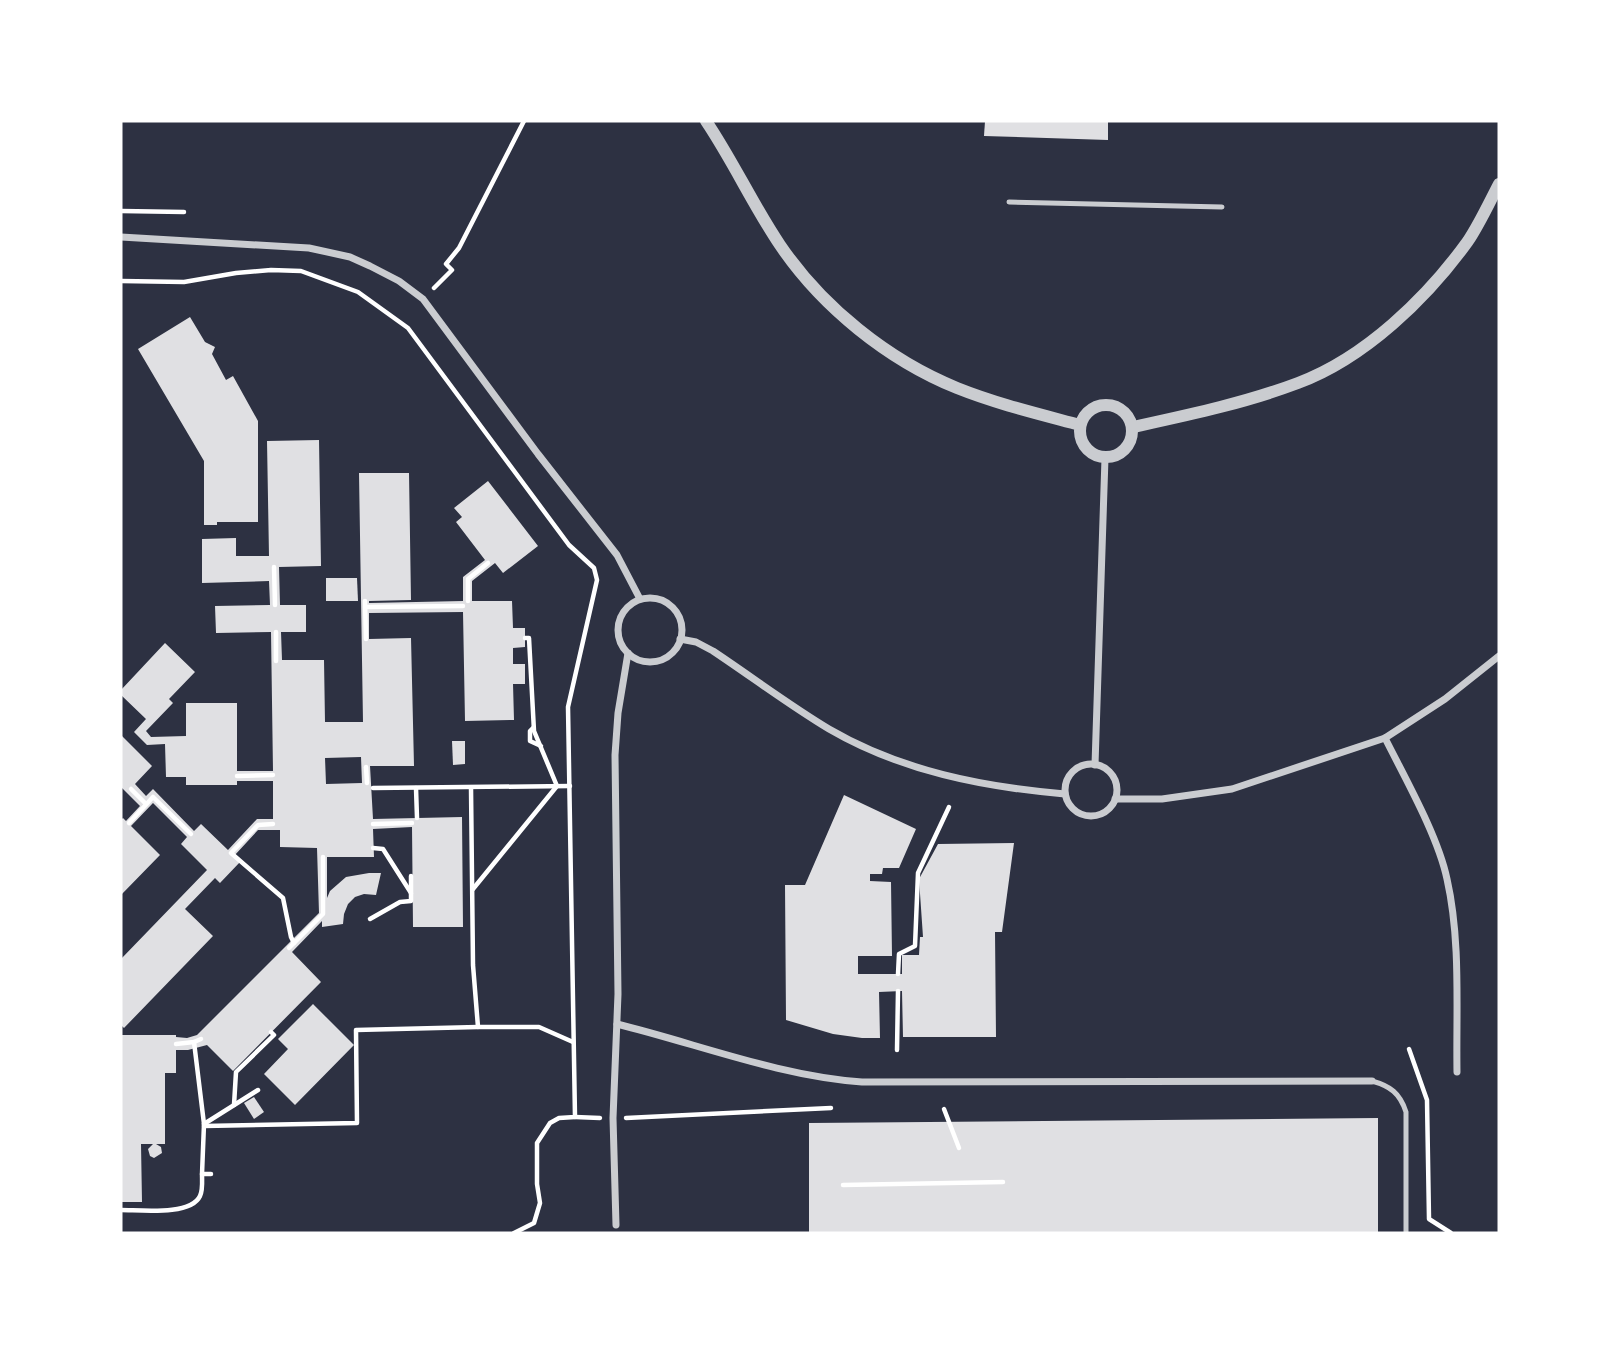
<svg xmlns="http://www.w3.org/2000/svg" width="1620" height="1354" font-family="Raleway,sans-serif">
	<rect width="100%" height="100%" fill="#2d3142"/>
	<!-- building -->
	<g fill="#e0e0e3" fill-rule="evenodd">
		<path d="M 985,121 L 1108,121 L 1108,140 L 984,136 Z"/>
		<path d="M 190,317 L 205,342 L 215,347 L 212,354 L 226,380 L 233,376 L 258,421 L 258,522 L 217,522 L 217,525 L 204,525 L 204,461 L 138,349 Z"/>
		<path d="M 319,440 L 321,566 L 279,567 L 280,605 L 306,605 L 306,632 L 281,632 L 282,660 L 324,660 L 325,722 L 363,722 L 359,473 L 409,473 L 411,600 L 369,601 L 369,603 L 463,601 L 463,577 L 485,560 L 456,522 L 462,517 L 454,508 L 488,481 L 538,546 L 503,573 L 495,563 L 472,581 L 472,601 L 512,601 L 513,628 L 525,628 L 525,647 L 513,648 L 513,664 L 525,664 L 525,684 L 513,684 L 514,720 L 465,721 L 463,612 L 369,613 L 369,639 L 411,638 L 414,766 L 370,766 L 373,819 L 462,817 L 463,927 L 413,927 L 412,827 L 373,829 L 374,857 L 327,857 L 327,898 L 330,891 L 346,877 L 369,873 L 381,873 L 376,895 L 364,894 L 355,897 L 348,904 L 344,914 L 343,924 L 322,927 L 322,921 L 292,952 L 321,982 L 233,1071 L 207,1045 L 188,1050 L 176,1050 L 176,1073 L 165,1073 L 165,1144 L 156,1144 L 161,1147 L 162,1153 L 154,1158 L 150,1156 L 148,1149 L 153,1144 L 141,1144 L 142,1202 L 121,1202 L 121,1035 L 176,1035 L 176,1037 L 187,1038 L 197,1035 L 319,913 L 317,848 L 280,847 L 280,830 L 258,830 L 234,856 L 240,862 L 220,883 L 215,878 L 185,909 L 213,936 L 124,1028 L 121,1025 L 121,959 L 207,870 L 181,844 L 187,837 L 153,803 L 131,826 L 160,855 L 121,895 L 121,820 L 123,818 L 126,821 L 140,806 L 121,787 L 121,735 L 152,766 L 135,784 L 146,796 L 153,789 L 194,831 L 201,824 L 228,850 L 257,819 L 273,819 L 273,781 L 237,781 L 237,785 L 186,785 L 186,777 L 166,777 L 165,744 L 147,745 L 134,732 L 146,719 L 121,695 L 121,690 L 165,643 L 195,672 L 169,699 L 173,703 L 146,731 L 151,737 L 186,736 L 186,703 L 237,703 L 237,771 L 273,771 L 271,632 L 216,633 L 215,606 L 270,605 L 269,581 L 202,583 L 202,539 L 236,538 L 236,556 L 269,556 L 267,441 ZM 361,757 L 362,783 L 326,784 L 325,758 Z"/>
		<path d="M 326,578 L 357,578 L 358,601 L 326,601 Z"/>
		<path d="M 452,741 L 465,741 L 465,764 L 453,765 Z"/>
		<path d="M 844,795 L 916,829 L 899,868 L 883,868 L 882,874 L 870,874 L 870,881 L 891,882 L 892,956 L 858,956 L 858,974 L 902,974 L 902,955 L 919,955 L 920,937 L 923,937 L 919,879 L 938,844 L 1014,843 L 1002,932 L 995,932 L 996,1037 L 903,1037 L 902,991 L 879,992 L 880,1038 L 862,1038 L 833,1034 L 786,1020 L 785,885 L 805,885 Z"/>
		<path d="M 313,1004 L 354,1045 L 295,1105 L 264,1074 L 288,1049 L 278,1039 Z"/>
		<path d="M 254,1097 L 264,1112 L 254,1119 L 244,1103 Z"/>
		<path d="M 1378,1118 L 1378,1233 L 809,1233 L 809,1123 Z"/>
	</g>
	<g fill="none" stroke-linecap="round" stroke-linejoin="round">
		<!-- path -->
		<g stroke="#fff" stroke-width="4.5">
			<path d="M 121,211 L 184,212"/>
			<path d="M 121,281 L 184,282 L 236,273 L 271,270 L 301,271 L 358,292 L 408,328 L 569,545 L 594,568 L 597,580 L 568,707 L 575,1117 L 559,1118 L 550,1123 L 537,1143 L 537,1184 L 540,1203 L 534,1223 L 514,1233"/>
			<path d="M 434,288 L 452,270 L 446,264 L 459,248 L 524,121"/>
			<path d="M 274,567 L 275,605"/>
			<path d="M 365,601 L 366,639"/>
			<path d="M 468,601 L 468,579 L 488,563"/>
			<path d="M 365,607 L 463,606"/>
			<path d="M 276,632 L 276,661"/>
			<path d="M 533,728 L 530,731 L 530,741 L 541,746"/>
			<path d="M 366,767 L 367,783"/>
			<path d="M 237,776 L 273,775"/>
			<path d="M 373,788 L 570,786"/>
			<path d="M 416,788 L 417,818"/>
			<path d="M 471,788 L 473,965 L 478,1027 L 539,1027 L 573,1042"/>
			<path d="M 131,789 L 146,804"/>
			<path d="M 129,823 L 153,797 L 191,834"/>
			<path d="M 273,824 L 258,825 L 231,853 L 283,898 L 291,937 L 294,943"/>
			<path d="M 373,824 L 412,823"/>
			<path d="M 373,848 L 383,849 L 411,893"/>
			<path d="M 473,889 L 557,786 L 534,731 L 529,638 L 525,638"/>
			<path d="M 370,919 L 400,902 L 411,901 L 411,876"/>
			<path d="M 289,948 L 323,914 L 323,857"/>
			<path d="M 898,974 L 899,954 L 915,946 L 918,873 L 949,807"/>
			<path d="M 194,1042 L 204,1124 L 202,1174 L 211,1174"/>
			<path d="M 176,1044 L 194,1042 L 201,1039"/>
			<path d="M 1409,1049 L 1427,1100 L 1429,1219 L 1451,1233"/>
			<path d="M 897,1050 L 898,991"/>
			<path d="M 234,1105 L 236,1072 L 274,1035 L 271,1032"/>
			<path d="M 944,1109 L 959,1148"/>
			<path d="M 575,1117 L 600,1118"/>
			<path d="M 626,1118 L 831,1108"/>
			<path d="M 204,1124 L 258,1090"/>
			<path d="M 204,1126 L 357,1123 L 356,1030 L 478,1027"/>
			<path d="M 843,1185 L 1003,1182"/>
			<path d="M 121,1210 C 140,1210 191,1216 200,1196 C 203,1190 202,1181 202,1174"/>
		</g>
		<!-- service -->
		<g stroke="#caccd0" stroke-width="5">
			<path d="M 1009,202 L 1222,207"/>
			<path d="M 1372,1081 C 1390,1086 1400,1093 1406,1112 L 1406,1233"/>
		</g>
		<!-- minor -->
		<g stroke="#caccd0" stroke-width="7">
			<path d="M 121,237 L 309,248 L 350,257 L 370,266 L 399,281 L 423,299 L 538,454 L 617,555 L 640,599"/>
			<circle cx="650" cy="630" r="32"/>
			<path d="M 680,639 L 696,642 L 713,651 C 752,677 789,705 829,729 C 901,771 983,787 1065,794"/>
			<path d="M 1385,738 C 1405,778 1438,836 1447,879 C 1461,941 1456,1009 1457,1072"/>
			<circle cx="1091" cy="790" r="26"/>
			<path d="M 1095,765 L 1105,458"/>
			<path d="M 1115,799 L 1162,799 L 1232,789 L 1385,738 L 1445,699 L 1499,656"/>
			<path d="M 617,1024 C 698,1044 779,1076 862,1082 L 1372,1081"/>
			<path d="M 616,1225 L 613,1118 L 618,994 L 615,755 L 618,713 L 628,653"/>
		</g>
		<!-- tertiary -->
		<g stroke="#caccd0" stroke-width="12">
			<path d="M 706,121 C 733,161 753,205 780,245 C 822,307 888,360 957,388 C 997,404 1039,414 1080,425"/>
			<circle cx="1106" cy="431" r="26"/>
			<path d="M 1133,427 C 1188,415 1245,403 1298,383 C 1365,358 1427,298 1468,241 C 1480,223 1489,203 1499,184"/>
		</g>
	</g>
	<!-- border -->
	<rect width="1620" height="1354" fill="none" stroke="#ffffff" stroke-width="245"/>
</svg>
